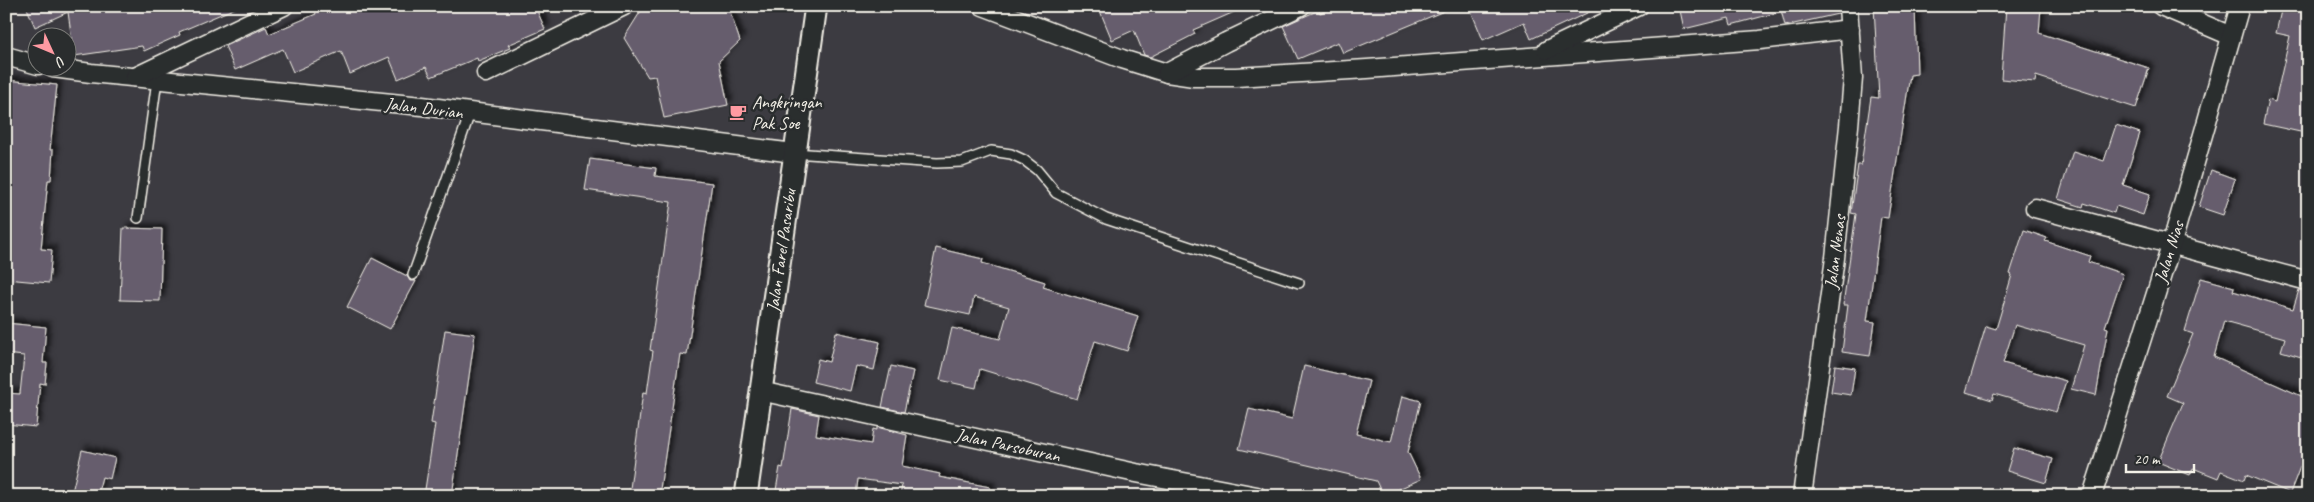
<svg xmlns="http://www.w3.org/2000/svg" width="2314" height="502" font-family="Caveat,sans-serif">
	<defs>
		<filter id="shadow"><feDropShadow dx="4.5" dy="-4.5" stdDeviation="2.5" flood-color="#0009"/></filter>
	</defs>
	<rect width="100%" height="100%" fill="#3c3b41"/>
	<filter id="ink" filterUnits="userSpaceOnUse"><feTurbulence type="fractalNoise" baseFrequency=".02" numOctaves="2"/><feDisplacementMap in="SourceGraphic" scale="10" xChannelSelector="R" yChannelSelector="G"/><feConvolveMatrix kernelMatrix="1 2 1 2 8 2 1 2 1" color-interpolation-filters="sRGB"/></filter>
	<g filter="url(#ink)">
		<!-- building -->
		<g fill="#665d6d" stroke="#f4f1e8" filter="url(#shadow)">
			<path d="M 26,6 L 240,6 L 179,32 L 180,35 L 144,51 L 142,46 L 74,56 L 68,12 L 35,27 Z"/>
			<path d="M 313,6 L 535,6 L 545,29 L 508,45 L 510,48 L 478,61 L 477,58 L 431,77 L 426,67 L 398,79 L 389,57 L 350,74 L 341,51 L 293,72 L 283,49 L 235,70 L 225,46 L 266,27 L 269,34 L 316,14 Z"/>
			<path d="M 644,6 L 728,6 L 740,41 L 719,61 L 728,105 L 664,118 L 655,76 L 648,77 L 624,38 Z"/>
			<path d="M 1098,6 L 1248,6 L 1193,30 L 1195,34 L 1150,57 L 1144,55 L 1134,30 L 1112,40 Z"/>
			<path d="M 1336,6 L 1456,6 L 1343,53 L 1338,42 L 1298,59 L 1283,26 L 1319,10 L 1320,13 Z"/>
			<path d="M 1469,6 L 1602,6 L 1531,39 L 1524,22 L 1483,40 Z"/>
			<path d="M 1679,6 L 1779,6 L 1779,12 L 1731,25 L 1729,18 L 1684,29 Z"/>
			<path d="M 1780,6 L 1837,6 L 1838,14 L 1785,26 Z"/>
			<path d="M 1874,6 L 1915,6 L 1917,74 L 1910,75 L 1888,218 L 1881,217 L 1867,321 L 1875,322 L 1870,356 L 1842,352 L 1848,305 L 1843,305 L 1856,214 L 1851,213 L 1858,165 L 1861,165 L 1871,97 L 1879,98 Z"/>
			<path d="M 2006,6 L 2041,8 L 2039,33 L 2149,68 L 2136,108 L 2036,76 L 2035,82 L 2001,79 Z"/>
			<path d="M 2282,6 L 2308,6 L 2308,122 L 2305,133 L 2263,124 L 2268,100 L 2275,102 L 2290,36 L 2276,33 Z"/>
			<path d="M 6,80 L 57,85 L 50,150 L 53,150 L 51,180 L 48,180 L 41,249 L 52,250 L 49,283 L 6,279 L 6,161 L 9,137 L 6,136 Z"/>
			<path d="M 2116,125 L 2140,133 L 2123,185 L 2150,194 L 2143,215 L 2116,206 L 2114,213 L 2084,203 L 2083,207 L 2058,199 L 2073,151 L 2104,161 Z"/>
			<path d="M 590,159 L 656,168 L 655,176 L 712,183 L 687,355 L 680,354 L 659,496 L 629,496 L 643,392 L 647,393 L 653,351 L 650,350 L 671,202 L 585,190 Z"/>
			<path d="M 2211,170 L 2235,179 L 2223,215 L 2199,207 Z"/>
			<path d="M 123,228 L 162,229 L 160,301 L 120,300 Z"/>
			<path d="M 2024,230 L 2047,238 L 2045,241 L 2090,256 L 2088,262 L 2123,274 L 2105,327 L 2108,328 L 2096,395 L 2071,389 L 2084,345 L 2015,325 L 2003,363 L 2066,381 L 2056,412 L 1994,394 L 1992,400 L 1966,392 L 1986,326 L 1996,329 L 2012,275 L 2010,274 Z"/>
			<path d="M 936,248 L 983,259 L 982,263 L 1045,282 L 1043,287 L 1138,316 L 1127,351 L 1095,341 L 1077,399 L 980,369 L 976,388 L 940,380 L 952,328 L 1000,339 L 1009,307 L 974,297 L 970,315 L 924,305 Z"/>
			<path d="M 372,258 L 407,276 L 410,281 L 416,281 L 390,329 L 347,307 Z"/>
			<path d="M 2201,278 L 2234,287 L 2233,291 L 2293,309 L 2299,290 L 2308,291 L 2308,359 L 2281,351 L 2285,338 L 2224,321 L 2214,357 L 2308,399 L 2308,446 L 2290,493 L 2246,475 L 2244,480 L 2221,471 L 2218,478 L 2193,468 L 2190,475 L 2158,462 L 2183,403 L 2167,396 L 2193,334 L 2185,331 Z"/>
			<path d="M 6,323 L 46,327 L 43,363 L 47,363 L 45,384 L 40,383 L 36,427 L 6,424 L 6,393 L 20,394 L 24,356 L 6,354 Z"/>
			<path d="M 445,330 L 475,334 L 452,496 L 424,496 L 435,424 L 431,423 Z"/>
			<path d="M 836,332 L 880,342 L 874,370 L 856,366 L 850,391 L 813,382 L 818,359 L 829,362 Z"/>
			<path d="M 1835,365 L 1855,368 L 1851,395 L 1831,392 Z"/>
			<path d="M 891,366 L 913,371 L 904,412 L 882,407 Z"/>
			<path d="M 1304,366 L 1369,381 L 1356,434 L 1391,442 L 1402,396 L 1421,401 L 1408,452 L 1421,479 L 1383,496 L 1376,481 L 1239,449 L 1249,409 L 1292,419 Z"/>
			<path d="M 792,409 L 819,415 L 816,435 L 871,444 L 873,429 L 877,430 L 877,427 L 907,435 L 902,466 L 940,474 L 939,477 L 990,487 L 990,496 L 900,496 L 902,485 L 858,479 L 856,496 L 775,496 L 780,467 L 783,468 Z"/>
			<path d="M 2014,448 L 2053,459 L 2046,483 L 2007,471 Z"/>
			<path d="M 82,450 L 115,458 L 110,479 L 102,477 L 97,496 L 71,496 Z"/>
		</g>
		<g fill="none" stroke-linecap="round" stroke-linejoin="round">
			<!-- service casing -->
			<g stroke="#f4f1e8" stroke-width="12">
				<g id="service">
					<path d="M 794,153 L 937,163 L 962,162 L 991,151 L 1011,154 L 1024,160 L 1037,170 L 1056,193 L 1106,219 L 1299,283"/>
					<path d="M 138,218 L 157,80"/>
					<path d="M 413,275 L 470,113"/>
				</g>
			</g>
			<!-- minor casing -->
			<g stroke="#f4f1e8" stroke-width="21">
				<g id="minor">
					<path d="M 983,6 L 1122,59 L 1167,73 L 1194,77 L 1236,77 L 1367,69 L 1760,40 L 1850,29"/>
					<path d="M 2161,6 L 2231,36"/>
					<path d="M 1547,50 L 1639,6"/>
					<path d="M 6,56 L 38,65"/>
					<path d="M 53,68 L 91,73 L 422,106 L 794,153"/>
					<path d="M 486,73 L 624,6"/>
					<path d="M 1167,73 L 1226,42 L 1301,6"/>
					<path d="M 135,77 L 284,6"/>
					<path d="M 2035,208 L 2308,281"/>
					<path d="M 760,391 L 1136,473 L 1257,496"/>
					<path d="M 1802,496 L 1835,258 L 1849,126 L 1853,78 L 1848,6"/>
					<path d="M 2092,496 L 2171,246 L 2240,6"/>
				</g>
			</g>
			<!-- tertiary casing -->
			<g stroke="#f4f1e8" stroke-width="25">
				<g id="tertiary">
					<path id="s1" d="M 746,496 L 816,6"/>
				</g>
			</g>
			<!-- service -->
			<use href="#service" stroke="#2a2d2e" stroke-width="9"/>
			<!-- minor -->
			<use href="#minor" stroke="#2a2d2e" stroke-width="18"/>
			<!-- tertiary -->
			<use href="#tertiary" stroke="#2a2d2e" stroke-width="21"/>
		</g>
	</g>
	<!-- icons -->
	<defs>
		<g id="cafe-bare" transform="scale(1.35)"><path d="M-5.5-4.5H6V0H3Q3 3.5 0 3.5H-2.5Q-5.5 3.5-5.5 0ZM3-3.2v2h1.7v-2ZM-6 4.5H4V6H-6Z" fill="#ff9aa2" stroke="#2a2d2e" stroke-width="2.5" paint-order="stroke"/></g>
	</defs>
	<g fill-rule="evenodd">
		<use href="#cafe-bare" x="738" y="112"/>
	</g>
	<g text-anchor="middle" stroke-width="5" stroke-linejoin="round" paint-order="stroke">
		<!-- poi labels -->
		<g font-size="18" fill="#f4f1e8" stroke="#2a2d2e" text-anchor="start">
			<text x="752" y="108">Angkringan<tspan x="752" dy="21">Pak Soe</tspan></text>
		</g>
		<!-- street labels -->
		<g font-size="18" fill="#f4f1e8" stroke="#2a2d2e">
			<text transform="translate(424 108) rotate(7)" y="6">Jalan Durian</text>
			<text dy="6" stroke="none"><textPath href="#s1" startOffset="248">Jalan Farel Pasaribu</textPath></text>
			<text transform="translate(1835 252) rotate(-83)" y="6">Jalan Nenas</text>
			<text transform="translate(2169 252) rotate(-73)" y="6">Jalan Nias</text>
			<text transform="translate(1008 445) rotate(12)" y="6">Jalan Parsoburan</text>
		</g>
	</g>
	<!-- margin -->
	<rect width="2314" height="502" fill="none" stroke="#2a2d2e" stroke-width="25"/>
	<rect x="12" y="12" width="2289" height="477" fill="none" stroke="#f4f1e8" stroke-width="2" filter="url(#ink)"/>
	<!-- north arrow -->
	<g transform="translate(52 52) rotate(134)"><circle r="24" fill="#2a2d2e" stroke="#7b7b78"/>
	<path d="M0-4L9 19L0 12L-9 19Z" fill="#ff9aa2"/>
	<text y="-8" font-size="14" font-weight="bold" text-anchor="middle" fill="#f4f1e8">U</text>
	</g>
	<!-- scale -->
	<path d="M2126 464v8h68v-8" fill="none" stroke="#f4f1e8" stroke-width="2.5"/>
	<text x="2134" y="464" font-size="15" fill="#f4f1e8" stroke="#2a2d2e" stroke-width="4" paint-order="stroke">20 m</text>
</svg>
